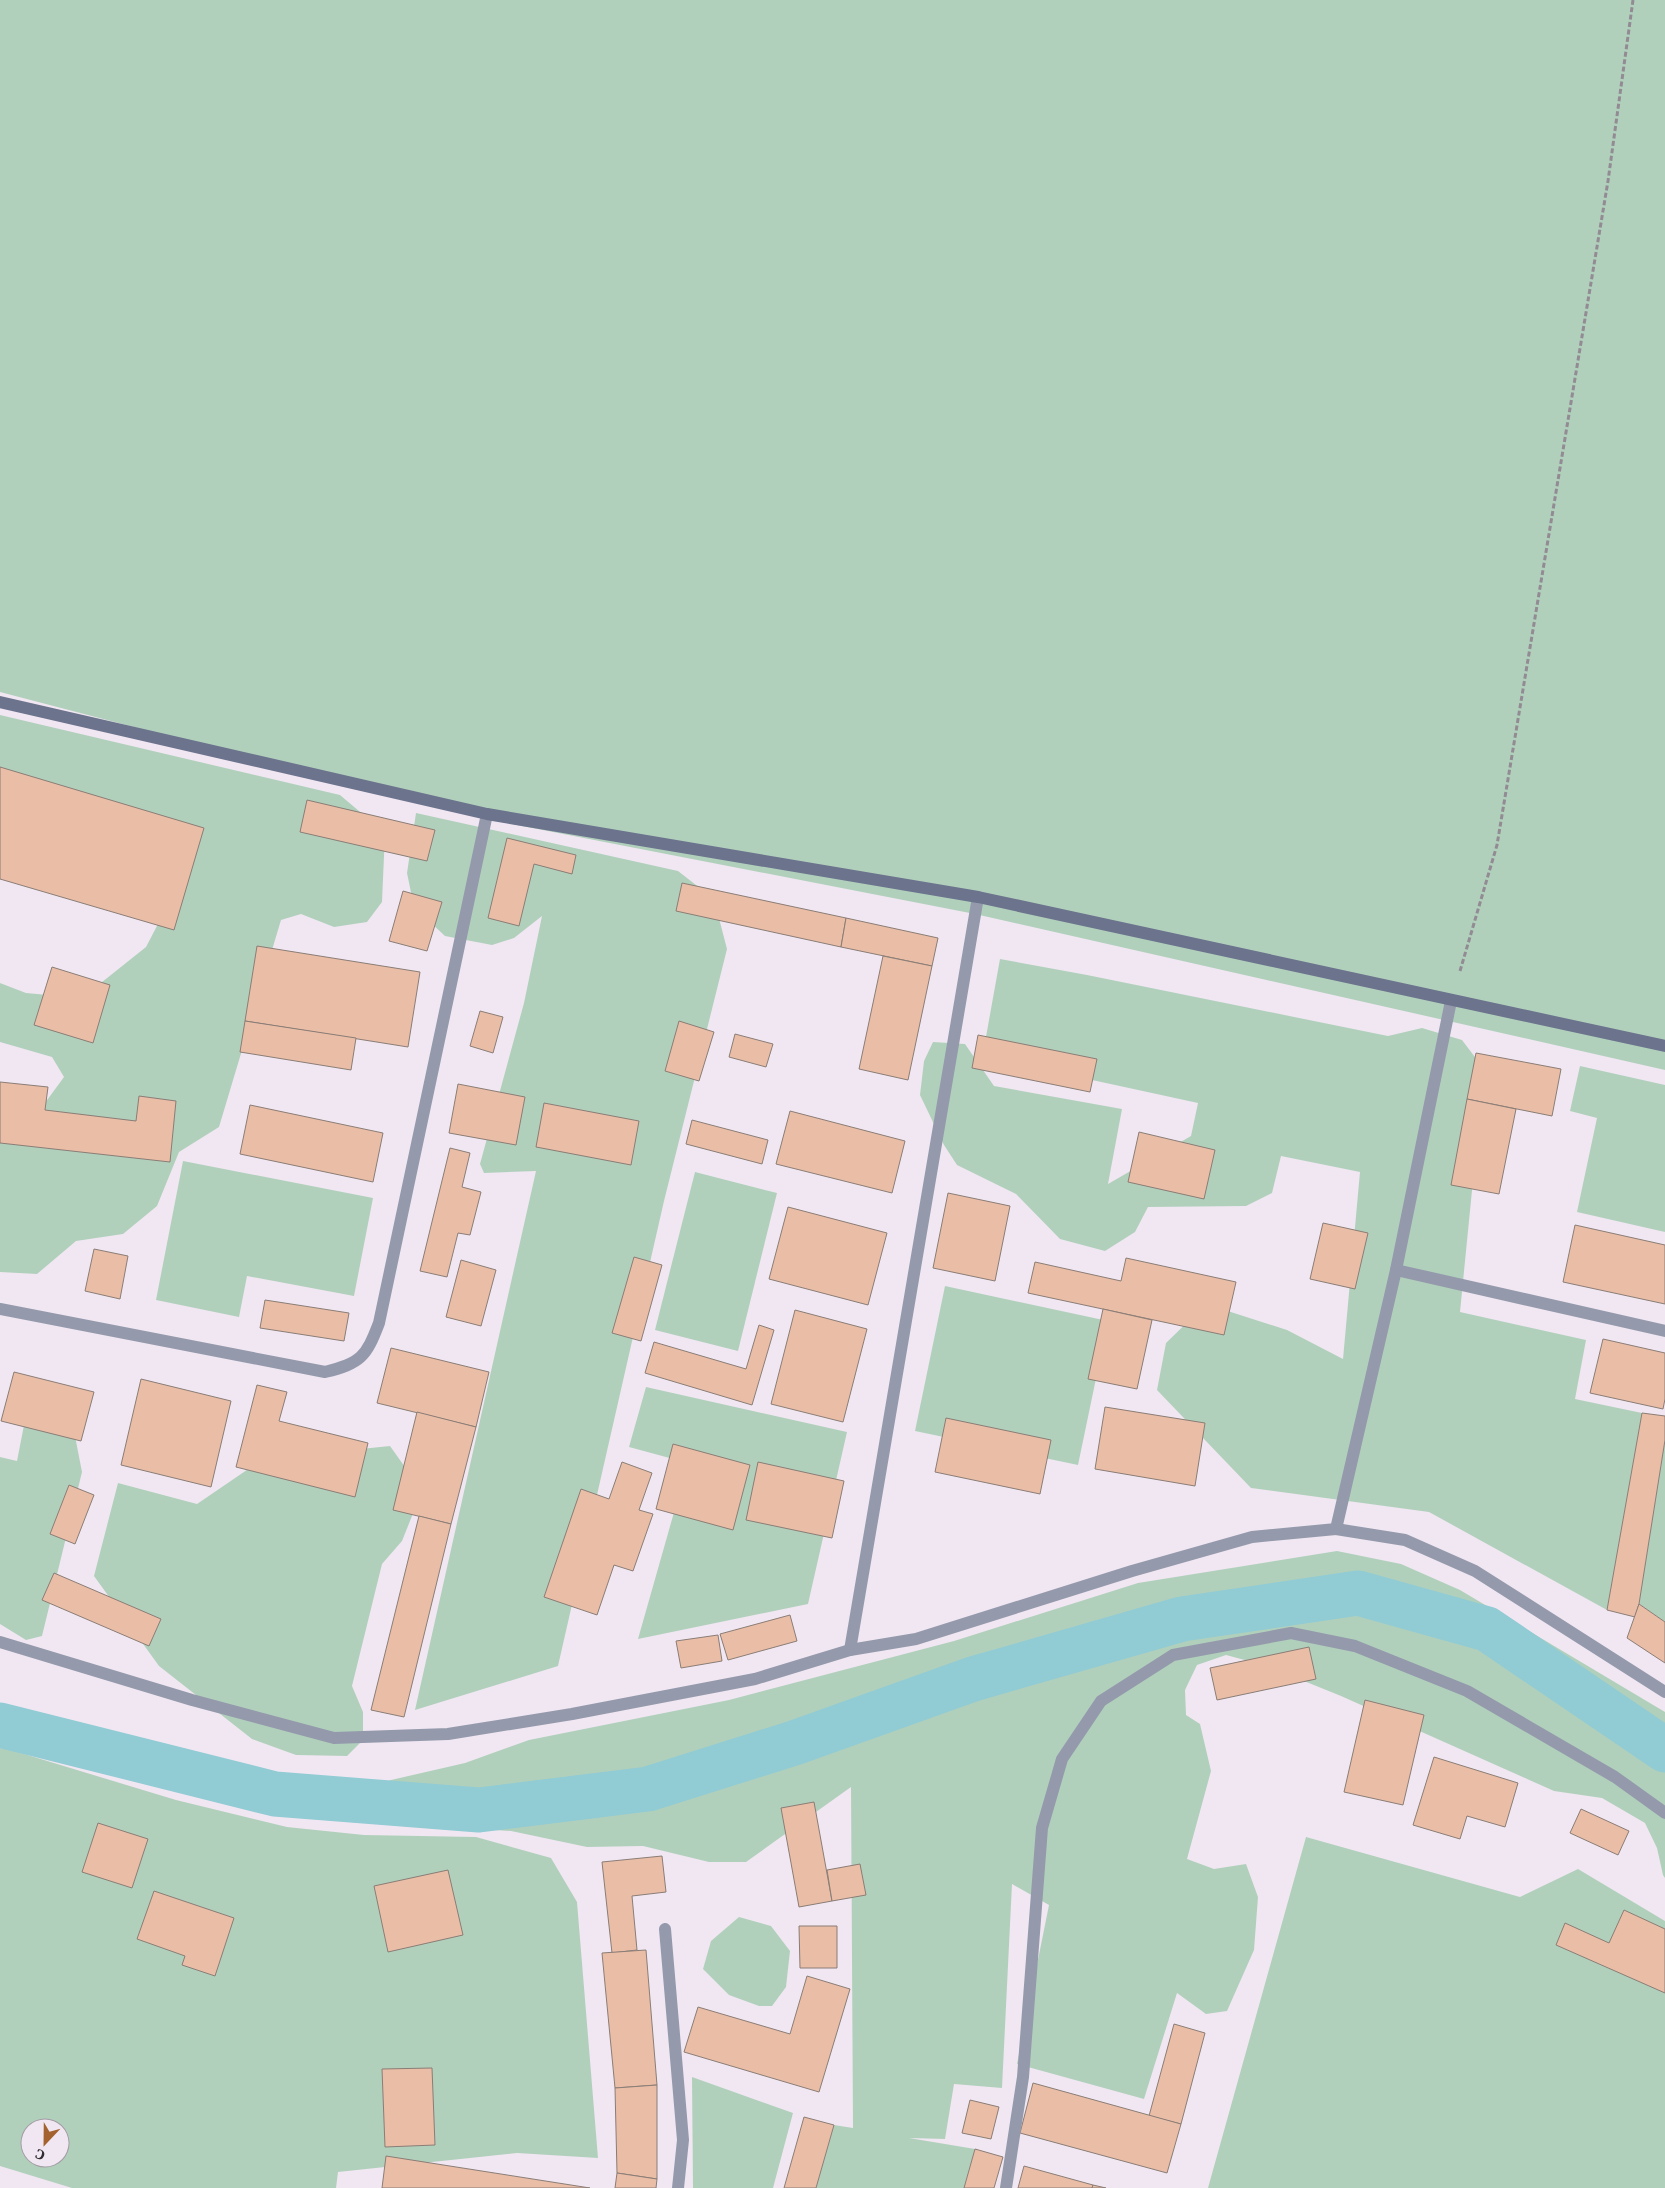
<svg xmlns="http://www.w3.org/2000/svg" width="1665" height="2188" font-family="'Source Serif 4',serif">
	<rect width="100%" height="100%" fill="#f1e7f2"/>
	<!-- green -->
	<g fill="#b1d0bc" fill-rule="evenodd">
		<path d="M 0,0 L 1665,0 L 1665,1070 L 975,914 L 486,819 L 0,692 Z"/>
		<path d="M 0,715 L 340,795 L 385,833 L 382,902 L 367,922 L 334,927 L 301,914 L 281,920 L 219,1127 L 179,1152 L 157,1206 L 123,1234 L 76,1241 L 37,1274 L 0,1272 L 0,1129 L 31,1122 L 64,1077 L 52,1057 L 0,1042 L 0,983 L 26,993 L 82,998 L 146,947 L 198,847 L 0,776 Z"/>
		<path d="M 416,813 L 678,871 L 714,899 L 727,949 L 664,1201 L 558,1666 L 415,1710 L 536,1171 L 484,1173 L 480,1164 L 524,1003 L 542,916 L 514,938 L 492,945 L 445,936 L 414,907 L 407,873 Z"/>
		<path d="M 1000,959 L 1087,975 L 1388,1036 L 1422,1028 L 1462,1040 L 1484,1069 L 1460,1312 L 1586,1340 L 1575,1399 L 1642,1413 L 1607,1610 L 1429,1512 L 1251,1488 L 1157,1390 L 1166,1343 L 1206,1304 L 1287,1330 L 1343,1359 L 1360,1172 L 1281,1156 L 1272,1193 L 1246,1206 L 1148,1207 L 1135,1232 L 1105,1251 L 1060,1239 L 1016,1194 L 957,1165 L 944,1145 L 920,1095 L 924,1061 L 933,1042 L 965,1044 L 994,1086 L 1122,1109 L 1108,1184 L 1191,1136 L 1198,1103 L 1069,1075 L 982,1059 Z"/>
		<path d="M 1580,1066 L 1665,1085 L 1665,1232 L 1577,1212 L 1597,1118 L 1570,1111 Z"/>
		<path d="M 183,1161 L 373,1198 L 354,1296 L 247,1276 L 239,1317 L 156,1300 Z"/>
		<path d="M 695,1172 L 777,1193 L 738,1351 L 655,1330 Z"/>
		<path d="M 945,1286 L 1108,1321 L 1078,1465 L 915,1431 Z"/>
		<path d="M 646,1387 L 847,1432 L 808,1604 L 638,1639 L 688,1463 L 629,1447 Z"/>
		<path d="M 26,1415 L 74,1431 L 82,1472 L 42,1636 L 26,1640 L 0,1624 L 0,1457 L 17,1461 Z"/>
		<path d="M 1665,1440 L 1665,1622 L 1639,1604 Z"/>
		<path d="M 390,1446 L 422,1491 L 402,1541 L 382,1564 L 352,1686 L 363,1712 L 363,1740 L 347,1756 L 296,1755 L 252,1739 L 159,1666 L 94,1576 L 118,1483 L 197,1504 L 263,1459 Z"/>
		<path d="M 1337,1551 L 1401,1564 L 1460,1590 L 1665,1712 L 1665,1878 L 1663,1875 L 1657,1848 L 1645,1823 L 1602,1798 L 1554,1791 L 1341,1696 L 1267,1666 L 1226,1655 L 1197,1665 L 1185,1690 L 1186,1715 L 1200,1724 L 1211,1771 L 1187,1859 L 1214,1869 L 1246,1864 L 1258,1897 L 1254,1950 L 1227,2011 L 1206,2014 L 1177,1993 L 1144,2099 L 1017,2064 L 1049,1905 L 1012,1884 L 1002,2088 L 954,2084 L 945,2139 L 909,2138 L 975,2149 L 964,2188 L 816,2188 L 834,2125 L 853,2128 L 851,1787 L 746,1862 L 709,1862 L 643,1846 L 587,1847 L 511,1831 L 362,1821 L 356,1812 L 372,1787 L 391,1780 L 465,1763 L 529,1740 L 729,1700 L 954,1641 L 1138,1583 Z"/>
		<path d="M 0,1748 L 11,1750 L 176,1800 L 287,1827 L 364,1835 L 476,1837 L 551,1858 L 577,1902 L 598,2158 L 517,2153 L 338,2172 L 336,2188 L 72,2188 L 0,2166 ZM 30,2128 L 60,2128 L 60,2158 L 30,2158 Z"/>
		<path d="M 1306,1837 L 1520,1897 L 1578,1869 L 1665,1921 L 1665,2188 L 1208,2188 Z"/>
		<path d="M 739,1917 L 771,1926 L 790,1951 L 786,1987 L 772,2006 L 759,2006 L 729,1995 L 703,1969 L 711,1941 Z"/>
		<path d="M 692,2077 L 793,2113 L 773,2188 L 693,2188 Z"/>
	</g>
	<g fill="none" stroke-linecap="round" stroke-linejoin="round">
		<!-- canal -->
		<path stroke="#91cbd4" stroke-width="45" d="M 0,1725 L 275,1794 L 479,1810 L 648,1789 L 794,1743 L 973,1679 L 1182,1619 L 1358,1593 L 1487,1629 L 1665,1750"/>
	</g>
	<!-- building -->
	<g fill="#eabda6" stroke="#8a7d76">
		<path d="M 0,767 L 204,828 L 174,930 L 0,879 Z"/>
		<path d="M 307,800 L 435,830 L 427,861 L 300,832 Z"/>
		<path d="M 507,838 L 576,855 L 572,874 L 534,864 L 519,926 L 488,918 Z"/>
		<path d="M 682,883 L 846,918 L 841,947 L 676,911 Z"/>
		<path d="M 403,891 L 442,902 L 427,951 L 389,941 Z"/>
		<path d="M 846,918 L 938,938 L 932,966 L 841,947 Z"/>
		<path d="M 257,946 L 420,972 L 408,1047 L 245,1021 Z"/>
		<path d="M 883,956 L 932,966 L 908,1080 L 859,1069 Z"/>
		<path d="M 52,967 L 110,985 L 93,1043 L 34,1025 Z"/>
		<path d="M 480,1011 L 503,1017 L 493,1053 L 470,1046 Z"/>
		<path d="M 245,1021 L 356,1038 L 351,1070 L 240,1052 Z"/>
		<path d="M 679,1021 L 714,1032 L 699,1081 L 665,1071 Z"/>
		<path d="M 735,1034 L 773,1044 L 766,1067 L 729,1057 Z"/>
		<path d="M 978,1035 L 1097,1059 L 1090,1092 L 972,1068 Z"/>
		<path d="M 1476,1053 L 1561,1069 L 1552,1116 L 1467,1099 Z"/>
		<path d="M 0,1082 L 48,1087 L 45,1110 L 136,1121 L 139,1096 L 176,1101 L 170,1162 L 0,1143 Z"/>
		<path d="M 458,1084 L 525,1097 L 516,1145 L 449,1133 Z"/>
		<path d="M 1467,1099 L 1516,1109 L 1499,1194 L 1451,1185 Z"/>
		<path d="M 544,1103 L 639,1121 L 631,1165 L 536,1147 Z"/>
		<path d="M 250,1105 L 383,1133 L 373,1182 L 240,1154 Z"/>
		<path d="M 790,1111 L 905,1141 L 892,1193 L 776,1164 Z"/>
		<path d="M 692,1120 L 768,1140 L 762,1164 L 686,1144 Z"/>
		<path d="M 1139,1132 L 1215,1150 L 1204,1199 L 1128,1182 Z"/>
		<path d="M 450,1148 L 470,1153 L 462,1187 L 481,1192 L 470,1235 L 458,1233 L 447,1277 L 420,1271 Z"/>
		<path d="M 948,1193 L 1010,1206 L 995,1281 L 933,1268 Z"/>
		<path d="M 788,1207 L 887,1233 L 868,1305 L 769,1279 Z"/>
		<path d="M 1323,1223 L 1368,1233 L 1355,1289 L 1310,1279 Z"/>
		<path d="M 1575,1225 L 1665,1245 L 1665,1304 L 1563,1282 Z"/>
		<path d="M 94,1249 L 128,1256 L 120,1299 L 85,1291 Z"/>
		<path d="M 634,1257 L 662,1265 L 641,1341 L 612,1333 Z"/>
		<path d="M 1126,1258 L 1236,1282 L 1224,1335 L 1028,1293 L 1035,1262 L 1121,1281 Z"/>
		<path d="M 461,1260 L 496,1270 L 481,1326 L 446,1317 Z"/>
		<path d="M 265,1300 L 349,1313 L 344,1341 L 260,1328 Z"/>
		<path d="M 1103,1309 L 1152,1320 L 1137,1389 L 1088,1379 Z"/>
		<path d="M 795,1310 L 867,1329 L 843,1422 L 771,1404 Z"/>
		<path d="M 759,1325 L 774,1330 L 752,1405 L 645,1373 L 654,1342 L 746,1369 Z"/>
		<path d="M 1603,1339 L 1665,1353 L 1665,1399 L 1663,1409 L 1590,1393 Z"/>
		<path d="M 391,1348 L 489,1372 L 476,1427 L 377,1403 Z"/>
		<path d="M 14,1372 L 94,1392 L 81,1441 L 1,1421 Z"/>
		<path d="M 141,1379 L 231,1401 L 211,1487 L 121,1465 Z"/>
		<path d="M 257,1385 L 287,1392 L 279,1421 L 368,1443 L 355,1497 L 236,1467 Z"/>
		<path d="M 1105,1407 L 1205,1423 L 1195,1486 L 1095,1469 Z"/>
		<path d="M 417,1412 L 476,1427 L 451,1524 L 393,1510 Z"/>
		<path d="M 1642,1413 L 1665,1416 L 1665,1440 L 1639,1604 L 1635,1617 L 1607,1610 Z"/>
		<path d="M 946,1418 L 1051,1440 L 1040,1494 L 935,1472 Z"/>
		<path d="M 673,1444 L 750,1465 L 733,1530 L 656,1509 Z"/>
		<path d="M 622,1462 L 652,1473 L 639,1510 L 653,1514 L 633,1571 L 614,1565 L 597,1615 L 544,1597 L 581,1489 L 609,1499 Z"/>
		<path d="M 758,1462 L 844,1481 L 832,1538 L 746,1520 Z"/>
		<path d="M 69,1485 L 94,1495 L 75,1544 L 50,1534 Z"/>
		<path d="M 419,1516 L 451,1524 L 404,1717 L 371,1710 Z"/>
		<path d="M 54,1573 L 161,1619 L 149,1646 L 42,1600 Z"/>
		<path d="M 1639,1604 L 1665,1622 L 1665,1663 L 1627,1638 Z"/>
		<path d="M 790,1615 L 797,1641 L 728,1660 L 720,1634 Z"/>
		<path d="M 718,1635 L 722,1661 L 681,1668 L 676,1641 Z"/>
		<path d="M 1309,1647 L 1316,1679 L 1217,1700 L 1210,1668 Z"/>
		<path d="M 1365,1700 L 1424,1715 L 1403,1805 L 1344,1792 Z"/>
		<path d="M 1434,1757 L 1518,1783 L 1505,1827 L 1467,1816 L 1460,1839 L 1413,1825 Z"/>
		<path d="M 814,1802 L 832,1901 L 799,1907 L 781,1808 Z"/>
		<path d="M 1581,1809 L 1629,1831 L 1618,1855 L 1570,1833 Z"/>
		<path d="M 98,1823 L 148,1839 L 132,1888 L 82,1872 Z"/>
		<path d="M 662,1856 L 666,1892 L 632,1896 L 637,1950 L 612,1953 L 602,1862 Z"/>
		<path d="M 860,1864 L 866,1895 L 832,1901 L 827,1870 Z"/>
		<path d="M 448,1870 L 463,1935 L 388,1952 L 374,1886 Z"/>
		<path d="M 154,1891 L 234,1918 L 215,1976 L 182,1965 L 185,1956 L 137,1939 Z"/>
		<path d="M 1624,1910 L 1665,1929 L 1665,1993 L 1556,1945 L 1565,1923 L 1609,1943 Z"/>
		<path d="M 799,1926 L 837,1926 L 837,1968 L 800,1968 Z"/>
		<path d="M 646,1950 L 657,2085 L 615,2088 L 602,1953 Z"/>
		<path d="M 807,1976 L 850,1989 L 819,2092 L 684,2052 L 698,2007 L 790,2034 Z"/>
		<path d="M 1174,2024 L 1205,2033 L 1181,2124 L 1149,2116 Z"/>
		<path d="M 432,2068 L 435,2145 L 385,2147 L 382,2069 Z"/>
		<path d="M 1033,2083 L 1181,2124 L 1167,2173 L 1020,2133 Z"/>
		<path d="M 657,2085 L 657,2179 L 617,2173 L 615,2088 Z"/>
		<path d="M 970,2100 L 999,2107 L 991,2139 L 962,2133 Z"/>
		<path d="M 804,2117 L 834,2125 L 816,2188 L 784,2188 Z"/>
		<path d="M 975,2149 L 1003,2157 L 994,2188 L 964,2188 Z"/>
		<path d="M 386,2156 L 590,2188 L 382,2188 Z"/>
		<path d="M 1024,2166 L 1093,2185 L 1092,2188 L 1018,2188 Z"/>
		<path d="M 617,2173 L 657,2179 L 656,2188 L 615,2188 Z"/>
		<path d="M 1093,2185 L 1106,2188 L 1092,2188 Z"/>
	</g>
	<g fill="none" stroke-linecap="round" stroke-linejoin="round">
		<!-- path -->
		<path stroke="#928b93" stroke-width="3" stroke-dasharray="5 2.5" stroke-linecap="butt" d="M 1460,971 L 1497,845 L 1608,181 L 1633,0"/>
		<!-- lane -->
		<g stroke="#949aac" stroke-width="12">
			<path d="M 1396,1270 L 1665,1331"/>
			<path d="M 0,1309 L 325,1372 C 361,1363 366,1357 379,1323 L 487,814"/>
			<path d="M 1336,1529 L 1405,1540 L 1475,1571 L 1665,1692"/>
			<path d="M 0,1642 L 192,1700 L 334,1738 L 448,1734 L 572,1714 L 755,1679 L 850,1650 L 916,1639 L 1132,1571 L 1252,1537 L 1336,1529 L 1396,1270 L 1451,1001"/>
			<path d="M 850,1650 L 978,897"/>
			<path d="M 665,1929 L 683,2140 L 678,2188"/>
		</g>
		<!-- street -->
		<path stroke="#949aac" stroke-width="12" d="M 1006,2188 L 1023,2077 L 1042,1828 L 1062,1759 L 1101,1701 L 1173,1655 L 1291,1633 L 1355,1646 L 1467,1691 L 1615,1777 L 1665,1813"/>
		<!-- secondary -->
		<path stroke="#6c738d" stroke-width="12" d="M 0,702 L 487,814 L 978,897 L 1665,1046"/>
	</g>
	<!-- north arrow -->
	<g transform="translate(45 2143) rotate(202)"><circle r="24" fill="#f1e7f2" stroke="#a49ca5"/>
	<path d="M0-4L9 19L0 12L-9 19Z" fill="#a4632e"/>
	<text y="-8" font-size="14" font-weight="bold" text-anchor="middle" fill="#302c31">С</text>
	</g>
</svg>
